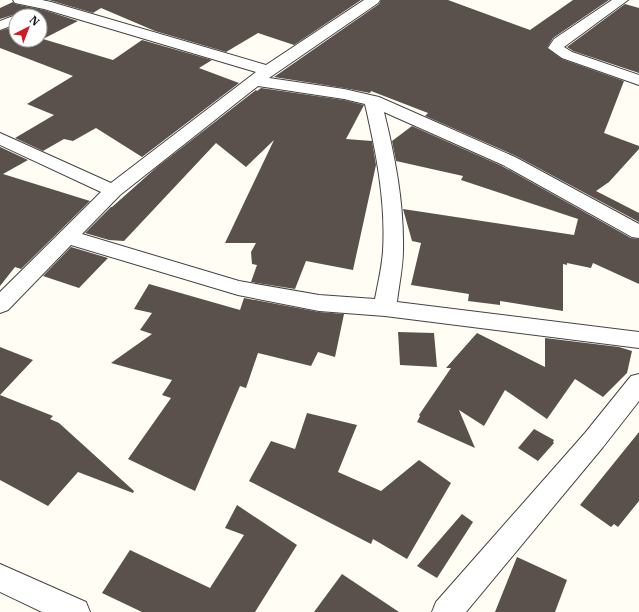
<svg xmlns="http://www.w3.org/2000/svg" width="639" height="612" font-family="'IBM Plex Serif',serif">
	<rect width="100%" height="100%" fill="#fffdf4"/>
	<!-- building -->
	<g fill="#5a514c">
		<path d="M 49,0 L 361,0 L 294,45 L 258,33 L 226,52 L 155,31 L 101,8 L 93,13 Z"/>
		<path d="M 381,0 L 448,0 L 530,30 L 573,0 L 609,0 L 553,38 L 547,48 L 562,59 L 624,81 L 604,133 L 639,146 L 639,149 L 609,182 L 596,191 L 639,213 L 639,222 L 516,156 L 425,116 L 428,113 L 371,91 L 370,93 L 344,88 L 274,77 L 379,4 Z"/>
		<path d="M 13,2 L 15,4 L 44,10 L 78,21 L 43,39 L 113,60 L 142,40 L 212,60 L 199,68 L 239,83 L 142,157 L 96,128 L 73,141 L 64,139 L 43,151 L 15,138 L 54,115 L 27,104 L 73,76 L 0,48 L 0,31 L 16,26 L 16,40 L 40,40 L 40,16 L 22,16 L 16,14 L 0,19 L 0,8 Z"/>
		<path d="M 625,4 L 639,8 L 639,73 L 573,51 L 567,47 Z"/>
		<path d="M 261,88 L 344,100 L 364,105 L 346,139 L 372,141 L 376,165 L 353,270 L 306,261 L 295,289 L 251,282 L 257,265 L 252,264 L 251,252 L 256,243 L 225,243 L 274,140 L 246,167 L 216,143 L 124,241 L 109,240 L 85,233 L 111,207 L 112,207 L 157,167 L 256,90 L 257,91 Z"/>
		<path d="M 412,126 L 502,166 L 631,238 L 639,239 L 639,284 L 593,263 L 591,268 L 567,263 L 567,265 L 563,264 L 563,311 L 500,301 L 500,305 L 468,301 L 469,294 L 411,285 L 421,243 L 412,241 L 403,209 L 574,235 L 578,219 L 461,180 L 463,176 L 396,161 L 392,141 Z"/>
		<path d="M 0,147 L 28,160 L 3,174 L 90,201 L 21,269 L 15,267 L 0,286 Z"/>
		<path d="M 71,247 L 108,258 L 79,288 L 43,276 Z"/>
		<path d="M 149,284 L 240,310 L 244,298 L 319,312 L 344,314 L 335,357 L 318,352 L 311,366 L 258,353 L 246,388 L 240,386 L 195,491 L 128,459 L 171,398 L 162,395 L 172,380 L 111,363 L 152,334 L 140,330 L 152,313 L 134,309 Z"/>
		<path d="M 398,332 L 434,333 L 437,367 L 400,365 Z"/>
		<path d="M 477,333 L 545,367 L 545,338 L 619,347 L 632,351 L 627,373 L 603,397 L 575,379 L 547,419 L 505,390 L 484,426 L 459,410 L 475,448 L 417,422 L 420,416 L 419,415 L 451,368 L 446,368 Z"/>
		<path d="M 0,347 L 33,360 L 0,395 L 53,416 L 50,419 L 59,423 L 134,491 L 133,493 L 78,472 L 48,506 L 0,480 Z"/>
		<path d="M 307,413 L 357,425 L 338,472 L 381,491 L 419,460 L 451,483 L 407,559 L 373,539 L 371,544 L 249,481 L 271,441 L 295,449 Z"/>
		<path d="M 534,429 L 554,440 L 553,442 L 554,443 L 538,461 L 518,448 Z"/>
		<path d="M 639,432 L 639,501 L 618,527 L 614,524 L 611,527 L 580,505 Z"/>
		<path d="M 237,505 L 297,545 L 255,612 L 142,612 L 102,593 L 130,550 L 210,588 L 244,535 L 225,528 Z"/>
		<path d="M 462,514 L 473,522 L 437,578 L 417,566 Z"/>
		<path d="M 517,557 L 567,580 L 555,612 L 495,612 Z"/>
		<path d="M 342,574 L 399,612 L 314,612 Z"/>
	</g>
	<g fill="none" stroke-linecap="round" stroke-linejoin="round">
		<!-- minor casing -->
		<g stroke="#434343" stroke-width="2">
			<g id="minor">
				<path d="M 13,0 L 42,0 L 51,2 L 266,65 L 364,0 L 380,0 L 378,3 L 269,78 L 344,89 L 379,97 L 515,157 L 639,224 L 639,238 L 632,237 L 503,165 L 384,112 C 395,157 404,203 403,250 C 403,267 399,284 397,302 L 639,332 L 639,348 L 385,316 L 319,311 L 238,295 L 71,245 L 8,310 L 0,313 L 0,292 L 101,192 L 0,145 L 0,133 L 111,183 L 256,72 L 44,9 L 15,3 ZM 258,86 L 344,99 L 365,104 C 376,152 386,201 383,251 C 382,267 378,283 375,299 L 319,295 L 239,281 L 82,234 L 120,195 Z"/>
				<path d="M 612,0 L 628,0 L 564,47 L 572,52 L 639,75 L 639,85 L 562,58 L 548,48 L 554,39 Z"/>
				<path d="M 16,15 L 21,16 L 16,16 L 16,24 L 0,30 L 0,21 Z"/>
				<path d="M 639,374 L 639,401 L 603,447 L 466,612 L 432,612 L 436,602 L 585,433 L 631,376 Z"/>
				<path d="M 0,564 L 86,602 L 90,612 L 42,612 L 0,592 Z"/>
			</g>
		</g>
		<!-- minor -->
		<use href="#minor" fill="#fff" fill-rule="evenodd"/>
	</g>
	<!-- north arrow -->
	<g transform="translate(28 28) rotate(42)"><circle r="19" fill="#ffffff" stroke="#9f9f9f"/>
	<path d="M0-3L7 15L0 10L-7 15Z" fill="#ce1b24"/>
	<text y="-6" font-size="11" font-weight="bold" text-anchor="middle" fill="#101010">N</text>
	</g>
</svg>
